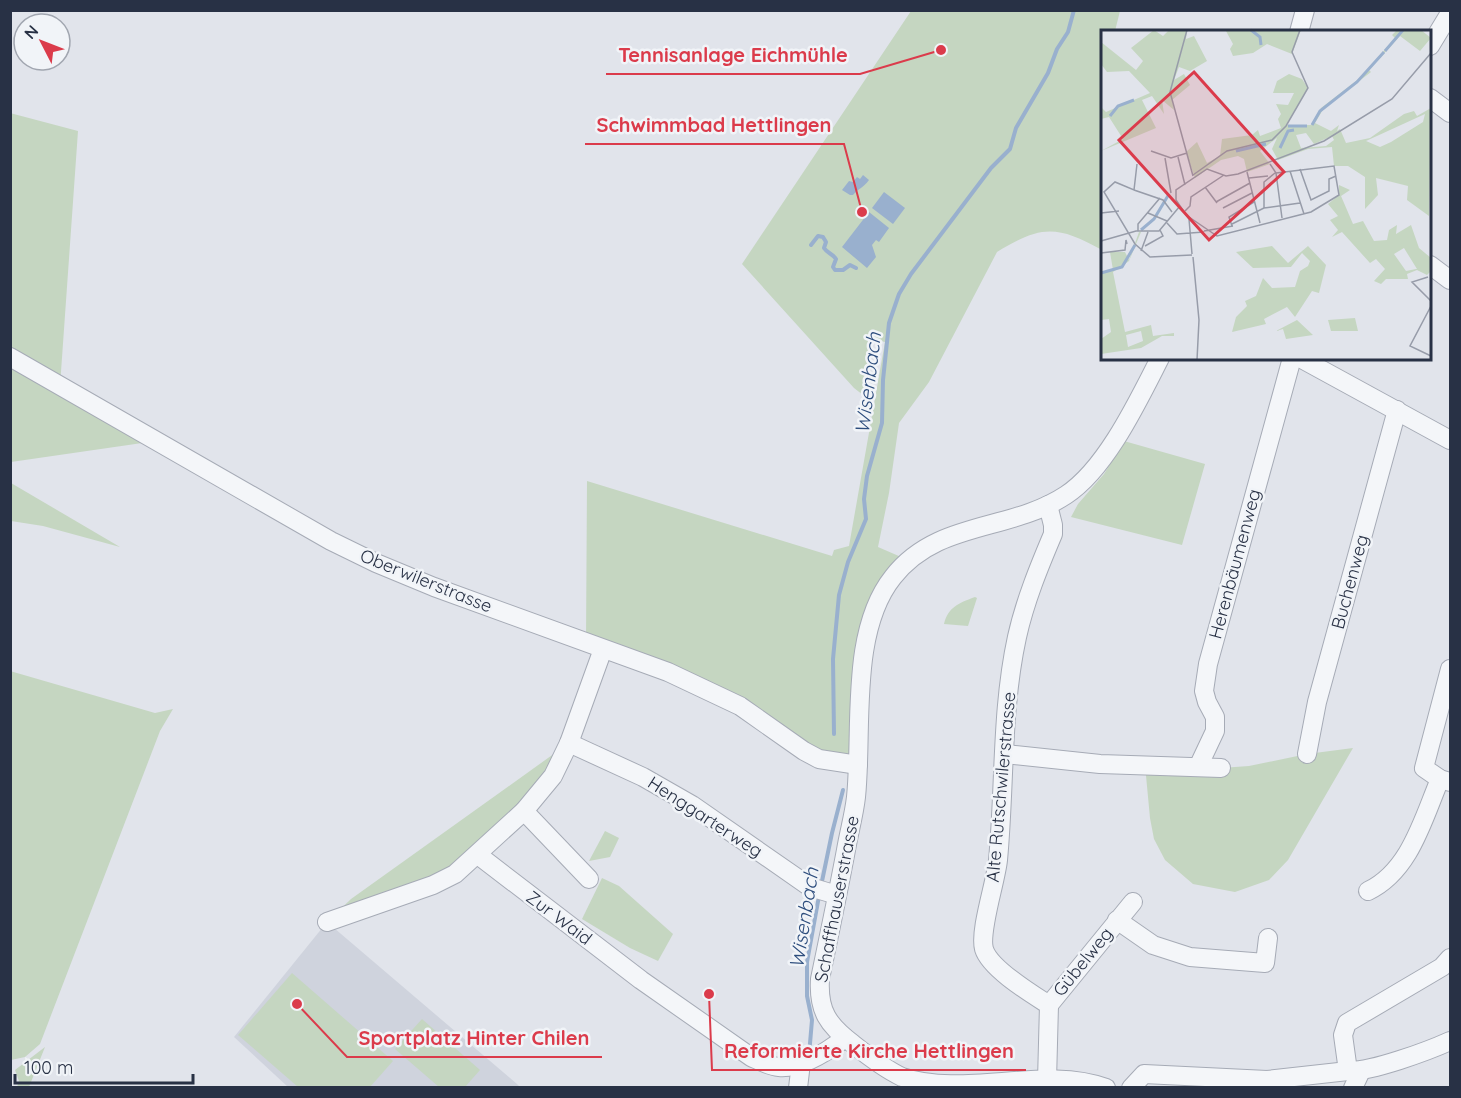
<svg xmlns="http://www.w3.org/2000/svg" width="1461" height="1098" font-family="Quicksand,sans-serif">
	<rect width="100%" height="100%" fill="#e1e4eb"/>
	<!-- built -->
	<path fill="#cfd3dd" d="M 327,922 L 517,1084 L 520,1087 L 288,1087 L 234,1037 Z"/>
	<!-- green -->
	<g fill="#c5d6c1">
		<path d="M 911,11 L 1120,11 L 1115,31 L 1102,32 L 1102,250 C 1057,225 1041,225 997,252 L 929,382 L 899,423 L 889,493 L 878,547 L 908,560 L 879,598 L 858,765 L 840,763 L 760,719 L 586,641 L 587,481 L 832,556 L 834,550 L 849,546 L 885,342 L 871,339 L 863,395 L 854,388 L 742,264 Z"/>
		<path d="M 10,113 L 78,131 L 60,386 L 156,441 L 11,462 Z"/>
		<path d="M 1124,441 L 1205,464 L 1182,545 L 1071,517 L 1078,504 L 1104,474 Z"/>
		<path d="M 11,483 L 120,547 L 43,526 L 11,521 Z"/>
		<path d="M 975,597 L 977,598 L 968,626 L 944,624 C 948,607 959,603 975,597 Z"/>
		<path d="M 10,671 L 155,713 L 173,709 L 160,731 L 40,1044 L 25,1057 L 11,1060 Z"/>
		<path d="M 569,743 L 553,776 L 455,874 L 327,922 L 351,899 Z"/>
		<path d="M 1353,748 L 1288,860 L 1269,880 L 1235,892 L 1193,884 L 1165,860 L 1154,839 L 1150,818 L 1145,765 L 1221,768 L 1249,766 L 1307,754 Z"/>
		<path d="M 605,831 L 619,838 L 610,857 L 589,861 Z"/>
		<path d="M 602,878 L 619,886 L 673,934 L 658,961 L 630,948 L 582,919 Z"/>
		<path d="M 292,973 L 393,1061 L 370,1087 L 298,1087 L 238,1035 Z"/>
		<path d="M 422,1019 L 480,1070 L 465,1087 L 439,1087 L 395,1049 Z"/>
		<path d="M 45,1047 L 29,1087 L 17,1087 L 19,1081 L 15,1070 Z"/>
	</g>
	<!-- water -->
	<g fill="#99b0ce">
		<path d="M 863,175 L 869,180 C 863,188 859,188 853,195 L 850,195 L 842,190 L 849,181 L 853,182 L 857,177 L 860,179 Z"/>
		<path d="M 884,192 L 905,208 L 893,224 L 872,208 Z"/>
		<path d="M 869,212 L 889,228 L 879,242 L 876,240 L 872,245 L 876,257 L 867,268 L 842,247 Z"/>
	</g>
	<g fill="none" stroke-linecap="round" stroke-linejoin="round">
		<!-- stream -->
		<g stroke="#99b0ce" stroke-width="4">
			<path d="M 811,245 L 818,236 L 823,237 L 826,242 L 824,248 C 827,253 833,254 836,259 L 833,267 L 835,270 L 843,270 L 850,265 L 856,268"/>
			<path d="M 834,734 L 833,659 L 839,595 L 848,562 L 866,519 L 864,499 L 867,476 L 882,423 L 883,380 L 889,323 L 899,294 L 911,274 L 991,168 L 1010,149 L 1016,128 L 1048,73 L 1057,49 L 1068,32 L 1074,10"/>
			<path d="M 821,886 L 832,833 L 843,790"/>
			<path d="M 809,1055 L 812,1020 L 807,996 L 807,962 L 819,896"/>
		</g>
		<!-- minor casing -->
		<g stroke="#a6abb6" stroke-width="20">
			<g id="minor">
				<path d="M 1299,32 L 1305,10"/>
				<path d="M 1430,46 L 1450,13"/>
				<path d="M 1430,98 L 1450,113"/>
				<path d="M 1430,265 L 1450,280"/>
				<path d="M 10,357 L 331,541 L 376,563 L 434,587 L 668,672 L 740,706 L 804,751 L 819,759 L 858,765"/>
				<path d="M 1300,358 L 1450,440"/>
				<path d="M 1450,669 L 1424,768 L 1440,779 L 1450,782"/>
				<path d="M 569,743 L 643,777 L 692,805 L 810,887 L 837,895"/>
				<path d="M 1005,754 L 1100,764 L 1221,768"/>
				<path d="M 1307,754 L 1317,702 L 1397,410"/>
				<path d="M 1198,767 L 1215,731 L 1215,717 L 1207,702 L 1204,691 L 1208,664 L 1292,358"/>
				<path d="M 524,811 L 589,879"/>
				<path d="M 478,855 L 641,980 L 751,1057 C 760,1061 769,1066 779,1067 C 801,1069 828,1051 845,1038"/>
				<path d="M 1368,891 C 1410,871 1423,819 1440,779"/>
				<path d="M 1117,920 L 1153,945 L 1190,957 L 1265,963 L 1268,938"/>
				<path d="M 327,922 L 433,885 L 455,874 L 524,811 L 553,776 L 569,743 L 603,649"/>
				<path d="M 1049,1005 L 1133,902"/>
				<path d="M 1348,1071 L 1343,1035 L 1347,1023 L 1442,967 L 1450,958"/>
				<path d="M 1047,1081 L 1049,1005 C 1032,994 990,969 984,949 C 979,931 996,881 998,860 C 1005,786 1001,710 1017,637 C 1025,601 1039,567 1053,534 L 1053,525 L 1048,505"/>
				<path d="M 798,1088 L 801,1063"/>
				<path d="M 1106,1088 C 1044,1065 965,1098 902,1077 C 885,1069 868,1056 853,1044 C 828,1025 818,1011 820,979 C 829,936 838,893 846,850 C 849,832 854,815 856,797 C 863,730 849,632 893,577 C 937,520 1010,532 1066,495 C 1106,469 1138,401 1160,358"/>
				<path d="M 1131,1088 L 1144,1074 L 1267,1080 L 1348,1071 C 1371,1072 1428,1051 1450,1041"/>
				<path d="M 1353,1088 L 1361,1071"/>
			</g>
		</g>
		<!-- minor -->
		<use href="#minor" stroke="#f4f6f9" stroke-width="18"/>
	</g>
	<g text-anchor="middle" stroke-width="5" stroke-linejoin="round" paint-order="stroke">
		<!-- street labels -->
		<g font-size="18" fill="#283145" stroke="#f1f4f8">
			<text transform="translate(1235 564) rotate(-75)" y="6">Herenbäumenweg</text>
			<text transform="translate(426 581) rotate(22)" y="6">Oberwilerstrasse</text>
			<text transform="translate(1350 582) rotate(-75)" y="6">Buchenweg</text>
			<text transform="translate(1001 787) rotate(-85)" y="6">Alte Rutschwilerstrasse</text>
			<text transform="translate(705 817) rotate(33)" y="6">Henggarterweg</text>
			<text transform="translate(837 899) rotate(-79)" y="6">Schaffhauserstrasse</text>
			<text transform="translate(559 918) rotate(37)" y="6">Zur Waid</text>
			<text transform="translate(1083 962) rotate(-51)" y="6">Gübelweg</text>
		</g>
		<!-- water labels -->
		<g font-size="20" font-style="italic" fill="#2d4d7d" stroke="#f1f4f8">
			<text transform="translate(868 383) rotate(-83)" y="7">Wisenbach</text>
			<text transform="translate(804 918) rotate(-81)" y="7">Wisenbach</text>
		</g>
	</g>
	<!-- overview -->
	<g transform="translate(1101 30)">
		<rect width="330" height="330" fill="#e1e4eb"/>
		<path d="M 53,0 L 62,6 L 68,0 L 86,0 L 85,9 L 93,6 L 106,31 L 89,41 L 78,37 L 73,50 L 83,44 L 89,55 L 71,70 L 73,80 L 61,70 L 63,84 L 51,66 L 41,70 L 55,98 L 0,121 L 22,109 L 8,87 L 0,89 L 0,77 L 5,82 L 49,63 L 28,41 L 6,42 L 0,34 L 0,12 L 35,40 L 42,31 L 30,18 ZM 200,0 L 191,24 L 166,14 L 152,23 L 132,26 L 129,19 L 132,14 L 125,1 ZM 296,0 L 320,0 L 330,8 L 319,21 L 299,6 L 268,40 L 270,42 L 223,78 L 214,93 L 230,101 L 238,95 L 236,101 L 239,99 L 245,113 L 269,108 L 303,84 L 313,81 L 316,86 L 330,78 L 328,186 L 306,170 L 307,156 L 275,148 L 277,165 L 264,179 L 264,147 L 247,136 L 233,136 L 231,117 L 207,119 L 177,130 L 171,119 L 176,108 L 159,121 L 169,134 L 146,142 L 143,129 L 137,126 L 120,130 L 94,148 L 85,122 L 96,112 L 106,133 L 119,126 L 121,109 L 151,105 L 157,100 L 159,106 L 180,98 L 177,89 L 180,84 L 175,74 L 187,75 L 193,63 L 172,63 L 176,51 L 188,44 L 201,49 L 207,58 L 185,95 L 210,95 L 220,78 L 259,48 L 294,8 L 291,5 ZM 324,84 L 322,92 L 290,112 L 279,117 L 265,111 ZM 205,103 L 213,114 L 231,106 L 233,110 L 225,116 L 200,118 L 195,105 ZM 238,155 L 249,160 L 240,166 L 252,194 L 262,191 L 273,211 L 286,210 L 288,200 L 296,195 L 295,204 L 310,195 L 318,218 L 330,228 L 330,241 L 326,245 L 316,240 L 306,244 L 307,249 L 285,249 L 280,254 L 273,251 L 284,239 L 275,229 L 269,233 L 241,202 L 231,207 L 237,200 L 229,190 L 237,186 L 227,174 L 238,165 ZM 303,218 L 316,239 L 315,239 L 305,241 L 293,224 ZM 38,202 L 40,202 L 28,231 L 12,242 L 24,302 L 50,295 L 52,306 L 73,303 L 73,306 L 61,306 L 40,318 L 0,324 L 0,309 L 10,302 L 8,289 L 0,290 L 0,242 L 12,240 L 9,222 L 24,222 L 28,230 ZM 40,301 L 42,311 L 27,317 L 25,305 ZM 171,216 L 187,233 L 207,216 L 225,235 L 218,263 L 211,261 L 194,287 L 186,277 L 163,289 L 165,294 L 131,302 L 135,287 L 146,276 L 144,271 L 155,266 L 162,248 L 171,258 L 194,257 L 199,241 L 207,236 L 209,231 L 201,223 L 190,237 L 152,238 L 135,222 ZM 254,288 L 257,301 L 230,301 L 227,290 ZM 196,290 L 212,305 L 185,309 L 182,299 L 175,301 Z" fill="#c5d6c1" fill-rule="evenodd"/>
		<path fill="none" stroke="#99b0ce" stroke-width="3" d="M 150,0 L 159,7 L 160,15M 284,21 L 302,0M 9,86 L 17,76 L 33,70M 211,95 L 219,81 L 256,52 L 283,22M 187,96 L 206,96M 179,118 L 187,101 L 193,100M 135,121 L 165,114M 40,200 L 53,189 L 68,164M 0,243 L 21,237 L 34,215"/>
		<path fill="none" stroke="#979ca9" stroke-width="1.5" d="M 86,0 L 69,62 L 92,146M 50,121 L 70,128 L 86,123M 77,127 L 84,155M 64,128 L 70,163M 36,134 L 33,160 L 14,152 L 3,162 L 34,214 L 49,227 L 91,225M 169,134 L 175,143 L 181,188M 199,139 L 210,170 L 228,161 L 228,149 L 235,146M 189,141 L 203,184M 146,142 L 159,193M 92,145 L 126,121 L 171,110 L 185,96 L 207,58 L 191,22 L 199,0M 148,148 L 167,146M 104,157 L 116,173M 33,160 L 62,170 L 71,182M 115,172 L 149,153M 122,178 L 151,163M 163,178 L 199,173M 84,181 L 89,176 L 90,167 L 123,145M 0,183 L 18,181M 47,183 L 66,191M 88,187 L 116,206 L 210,182 L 238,165 L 233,136 L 175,143M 66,193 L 76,204 L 103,202M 131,194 L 163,178 L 163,152 L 174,143M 131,196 L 128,187 L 153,172M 37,201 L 37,194 L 59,168M 103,201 L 132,196M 0,211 L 35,201 L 58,201 L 79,176M 44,216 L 62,206 L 59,200M 40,221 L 47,202M 0,223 L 24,220 L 25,210 L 26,214M 91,224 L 88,189 L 75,170 L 75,160 L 106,139 L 125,146 L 137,144 L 223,111 L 291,69 L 330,23M 92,227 L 98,290 L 96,330M 327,247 L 311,252 L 330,271M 330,276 L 309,316 L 330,326"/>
		<path fill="#db3b4b" fill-opacity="0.15" stroke="#db3b4b" stroke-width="3" d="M 93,42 L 183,142 L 108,210 L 18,110 Z"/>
		<rect width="330" height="330" fill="none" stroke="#283145" stroke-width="3"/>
	</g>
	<!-- callouts -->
	<path fill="none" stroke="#db3b4b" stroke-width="2" d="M941 50L860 74H606M862 212L844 144H585M297 1004L347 1057H602M709 994L712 1070H1026"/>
	<g fill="#db3b4b" stroke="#f1f4f8" stroke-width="2">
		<circle cx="941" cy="50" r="6"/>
		<circle cx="862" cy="212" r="6"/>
		<circle cx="297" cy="1004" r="6"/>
		<circle cx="709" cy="994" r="6"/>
	</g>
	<g font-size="20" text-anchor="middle" font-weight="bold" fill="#db3b4b" stroke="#f1f4f8" stroke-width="5" stroke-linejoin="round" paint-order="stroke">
		<text x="733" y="62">Tennisanlage Eichmühle</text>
		<text x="714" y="132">Schwimmbad Hettlingen</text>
		<text x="474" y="1045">Sportplatz Hinter Chilen</text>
		<text x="869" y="1058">Reformierte Kirche Hettlingen</text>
	</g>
	<!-- border -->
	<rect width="1461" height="1098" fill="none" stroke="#283145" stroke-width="24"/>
	<!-- north arrow -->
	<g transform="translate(42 42) rotate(312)"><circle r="28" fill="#f1f4f8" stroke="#a1a6b0" stroke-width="1.5"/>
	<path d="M0-4.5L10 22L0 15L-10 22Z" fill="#db3b4b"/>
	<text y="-9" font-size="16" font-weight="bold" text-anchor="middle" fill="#283145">N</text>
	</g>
	<!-- scale -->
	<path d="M15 1074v9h178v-9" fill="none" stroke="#283145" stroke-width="3"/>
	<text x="24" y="1074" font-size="18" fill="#283145" stroke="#f1f4f8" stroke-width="4.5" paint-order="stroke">100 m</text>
</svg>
